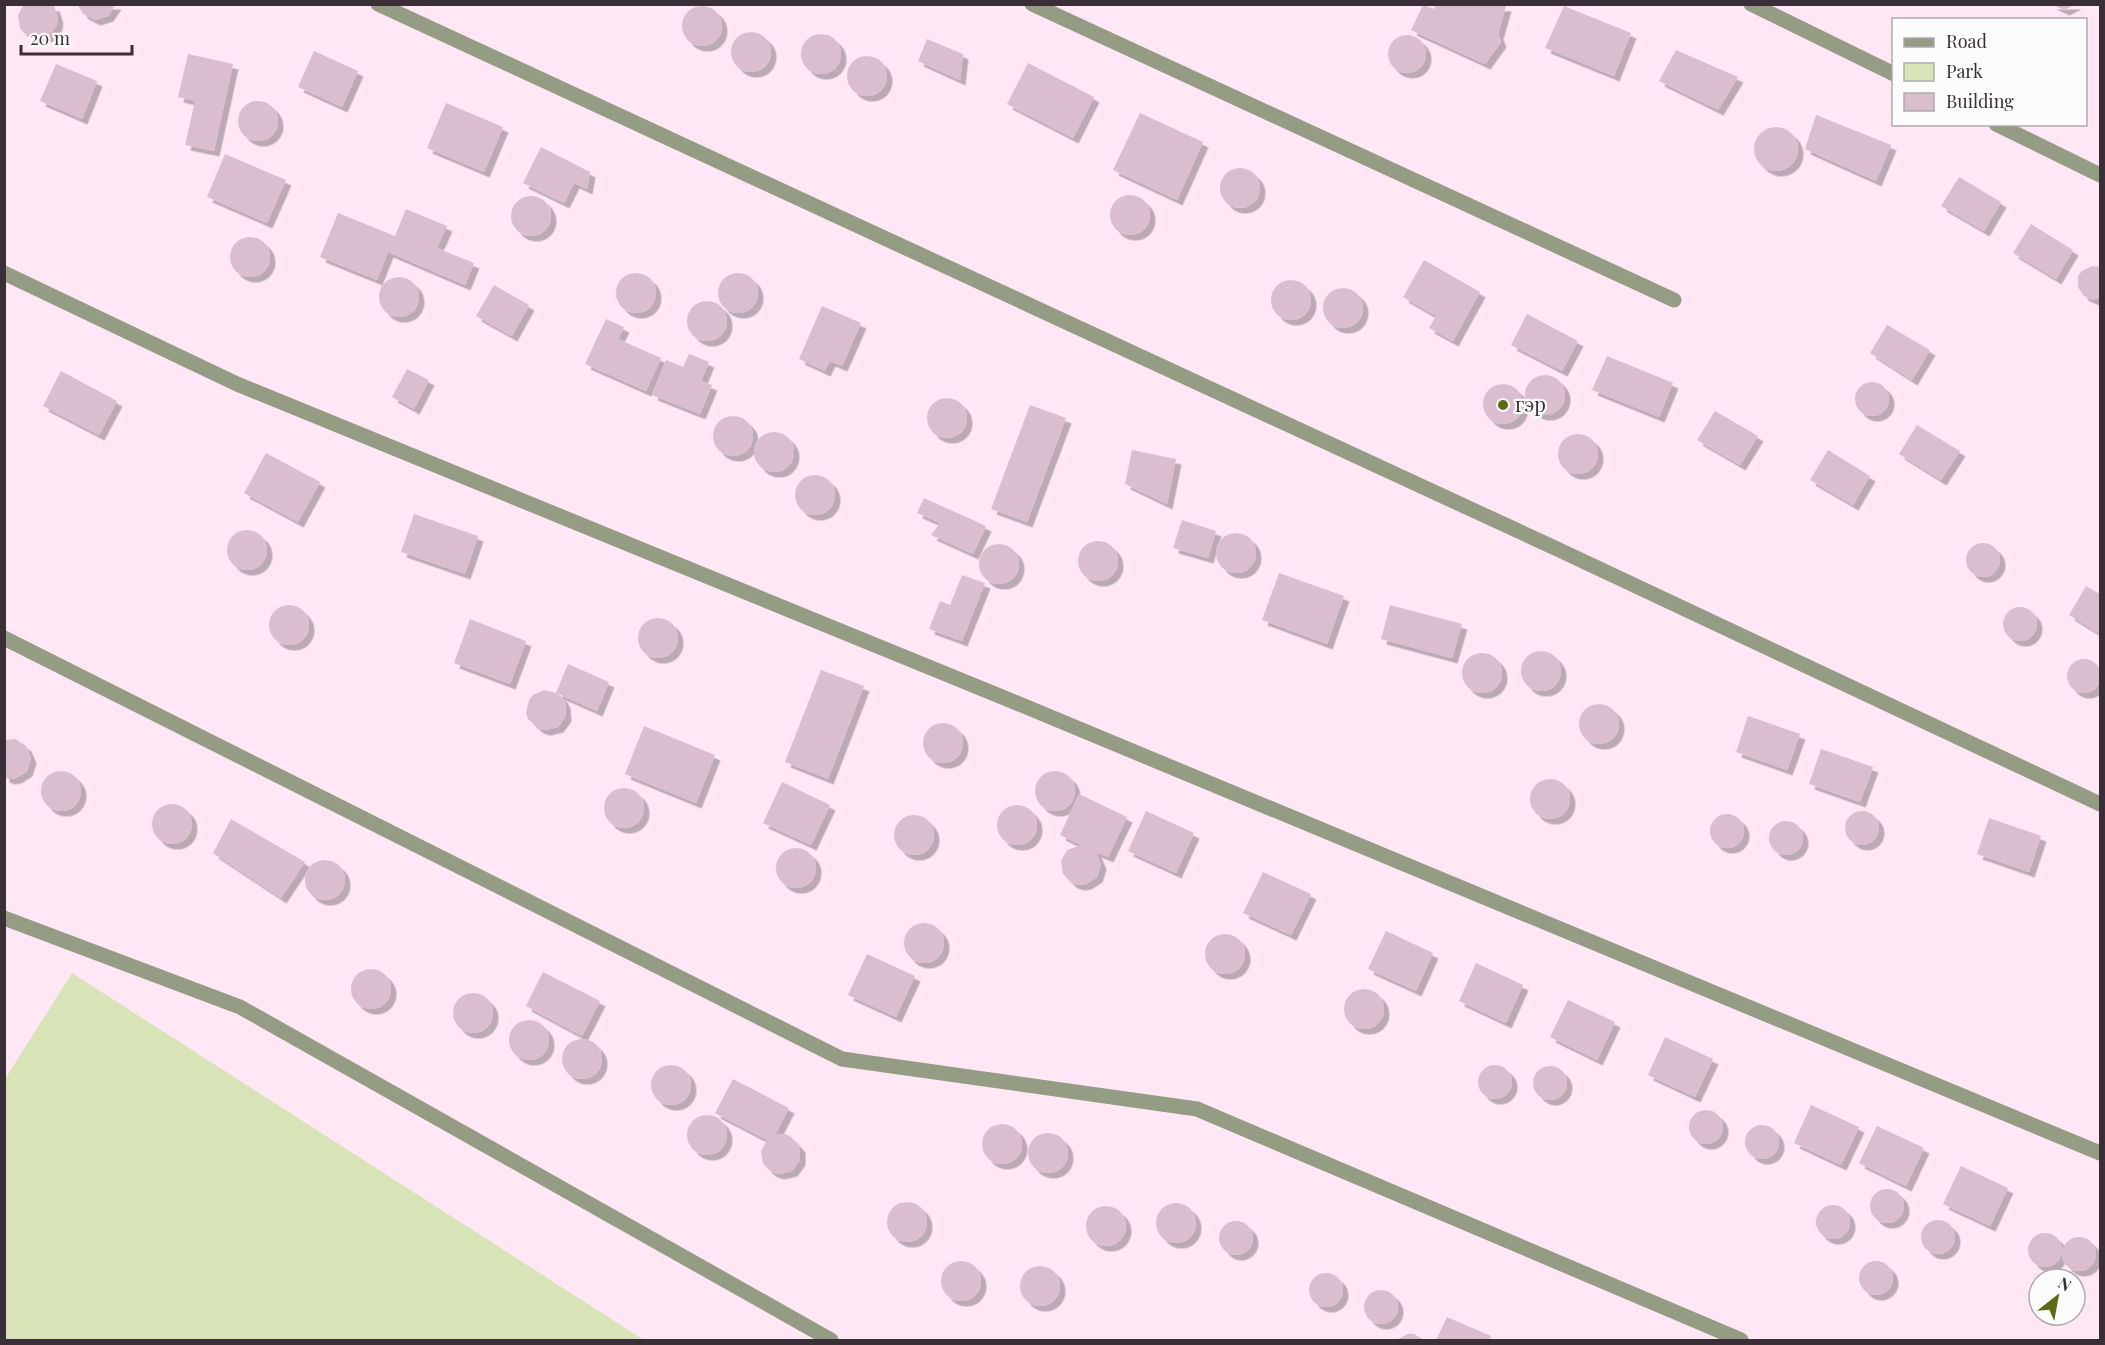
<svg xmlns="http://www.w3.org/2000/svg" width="2105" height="1345" font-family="'Playfair Display',serif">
	<defs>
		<filter id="shadow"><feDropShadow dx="5.5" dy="5.5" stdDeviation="0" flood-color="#0004"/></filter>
	</defs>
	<rect width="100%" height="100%" fill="#ffe7f6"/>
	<!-- green -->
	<path fill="#d8e4b7" d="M 72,973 L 644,1340 L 5,1340 L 5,1079 Z"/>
	<!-- building -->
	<g fill="#dbbdd0" filter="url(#shadow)">
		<path d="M 24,4 L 54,6 L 58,18 L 57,25 L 49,36 L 36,39 L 24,33 L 20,28 L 18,15 Z"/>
		<path d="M 77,4 L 116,4 L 108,16 L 95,20 L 83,14 Z"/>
		<path d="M 1436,4 L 1506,6 L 1498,34 L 1501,42 L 1485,64 L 1411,30 L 1423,5 L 1434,9 Z"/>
		<path d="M 2051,4 L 2076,4 L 2064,10 Z"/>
		<circle cx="702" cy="26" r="20"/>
		<path d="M 1564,6 L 1631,33 L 1614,76 L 1545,48 Z"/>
		<circle cx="751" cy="52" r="20"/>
		<circle cx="821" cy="54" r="20"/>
		<circle cx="1407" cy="54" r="19"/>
		<path d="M 927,39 L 963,54 L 960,80 L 918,61 Z"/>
		<path d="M 1676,50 L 1738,77 L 1718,110 L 1659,81 Z"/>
		<path d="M 314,51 L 358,71 L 342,107 L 298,87 Z"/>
		<path d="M 188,54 L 233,64 L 214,151 L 185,145 L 195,101 L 178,97 Z"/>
		<circle cx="867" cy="76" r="20"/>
		<path d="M 1028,63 L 1094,97 L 1073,138 L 1007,104 Z"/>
		<path d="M 56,64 L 97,81 L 82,119 L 40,101 Z"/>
		<circle cx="258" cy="121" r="20"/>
		<path d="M 446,103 L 503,127 L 484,172 L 427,148 Z"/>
		<path d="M 1140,113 L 1203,142 L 1177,200 L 1113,170 Z"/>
		<path d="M 1816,115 L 1891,145 L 1876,181 L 1805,149 Z"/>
		<circle cx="1776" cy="149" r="22"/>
		<path d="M 541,147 L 590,172 L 587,189 L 574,183 L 564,203 L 523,183 Z"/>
		<path d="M 225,154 L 286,180 L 267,223 L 207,197 Z"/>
		<circle cx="1240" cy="188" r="20"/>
		<path d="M 1959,177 L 2001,202 L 1984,231 L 1941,206 Z"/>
		<circle cx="1130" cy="215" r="20"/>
		<circle cx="531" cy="216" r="20"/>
		<path d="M 406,209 L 447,226 L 437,248 L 474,263 L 465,285 L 388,252 L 377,280 L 320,257 L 338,213 L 395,236 Z"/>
		<path d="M 2031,224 L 2073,250 L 2056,279 L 2013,253 Z"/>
		<circle cx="250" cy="257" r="20"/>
		<path d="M 1424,260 L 1480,292 L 1453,341 L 1429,328 L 1436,316 L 1403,297 Z"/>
		<path d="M 2092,266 L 2100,267 L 2100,298 L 2094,300 L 2084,296 L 2078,287 L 2078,276 L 2082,271 Z"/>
		<circle cx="738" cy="293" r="20"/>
		<circle cx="636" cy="293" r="20"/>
		<circle cx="399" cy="297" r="20"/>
		<circle cx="1291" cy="300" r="20"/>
		<path d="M 494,285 L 529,305 L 512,336 L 476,316 Z"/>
		<circle cx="1343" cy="308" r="20"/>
		<circle cx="707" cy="321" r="20"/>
		<path d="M 822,306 L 861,323 L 842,366 L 830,361 L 825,371 L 799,359 Z"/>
		<path d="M 1527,314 L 1578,341 L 1562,371 L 1511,345 Z"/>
		<path d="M 606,319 L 624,327 L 618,339 L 661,358 L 646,391 L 585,364 Z"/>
		<path d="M 1887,325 L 1930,350 L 1912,380 L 1870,353 Z"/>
		<path d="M 689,354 L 709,362 L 701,381 L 712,385 L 700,414 L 652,395 L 666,360 L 683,367 Z"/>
		<path d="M 1607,356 L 1673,383 L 1659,417 L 1592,390 Z"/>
		<path d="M 407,369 L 429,380 L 414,409 L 392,397 Z"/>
		<path d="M 61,371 L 117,401 L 99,435 L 43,406 Z"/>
		<circle cx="1545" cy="395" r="20"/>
		<circle cx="1872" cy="399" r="17"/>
		<circle cx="1503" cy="404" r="20"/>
		<circle cx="947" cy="418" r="20"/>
		<path d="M 1030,405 L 1066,418 L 1027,522 L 991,509 Z"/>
		<path d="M 1715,411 L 1758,436 L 1740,465 L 1697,440 Z"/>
		<circle cx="733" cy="436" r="20"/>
		<path d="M 1917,425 L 1960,451 L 1941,480 L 1899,454 Z"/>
		<circle cx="774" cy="452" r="20"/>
		<circle cx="1578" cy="454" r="20"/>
		<path d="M 1132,450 L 1176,459 L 1167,504 L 1125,484 Z"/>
		<path d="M 1828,450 L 1870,476 L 1853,505 L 1810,480 Z"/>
		<path d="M 266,453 L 320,482 L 298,522 L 244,493 Z"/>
		<circle cx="815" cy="495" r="20"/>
		<path d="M 924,498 L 986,526 L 973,554 L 931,535 L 940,523 L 917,513 Z"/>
		<path d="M 414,514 L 478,536 L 465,574 L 401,552 Z"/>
		<path d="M 1182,520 L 1216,531 L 1208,558 L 1173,548 Z"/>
		<circle cx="247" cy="550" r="20"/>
		<circle cx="1236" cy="553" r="20"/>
		<circle cx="1098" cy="561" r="20"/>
		<circle cx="1983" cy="560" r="17"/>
		<circle cx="999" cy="564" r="20"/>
		<path d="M 1279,573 L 1344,596 L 1327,644 L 1262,620 Z"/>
		<path d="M 962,575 L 985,583 L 962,641 L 929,629 L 940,601 L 950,605 Z"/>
		<path d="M 2086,586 L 2100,594 L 2100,634 L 2069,615 Z"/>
		<circle cx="289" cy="625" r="20"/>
		<path d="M 1390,605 L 1462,624 L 1452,658 L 1381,639 Z"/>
		<circle cx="2020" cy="624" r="17"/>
		<circle cx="658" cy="638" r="20"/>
		<path d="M 470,619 L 526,641 L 510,684 L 454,663 Z"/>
		<circle cx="1541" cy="671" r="20"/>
		<circle cx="1482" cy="673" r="20"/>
		<circle cx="2084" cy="676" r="17"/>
		<path d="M 568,664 L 609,682 L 597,711 L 556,693 L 562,697 L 565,703 L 566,716 L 558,727 L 545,730 L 538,728 L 528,719 L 526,713 L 529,700 L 533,695 L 544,690 L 556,693 Z"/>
		<path d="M 821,670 L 864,686 L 828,779 L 785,762 Z"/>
		<circle cx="1599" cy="724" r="20"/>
		<path d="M 1748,716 L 1800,734 L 1787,770 L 1736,752 Z"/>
		<circle cx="943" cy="743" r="20"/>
		<path d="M 644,726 L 715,755 L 696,803 L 625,774 Z"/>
		<path d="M 15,739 L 26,746 L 31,758 L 27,771 L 16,778 L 9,779 L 4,777 L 4,740 Z"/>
		<path d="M 1821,749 L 1873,767 L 1860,802 L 1809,784 Z"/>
		<circle cx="1055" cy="791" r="20"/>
		<circle cx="61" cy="791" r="20"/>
		<circle cx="1550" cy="799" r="20"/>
		<path d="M 782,782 L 830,805 L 811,845 L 763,823 Z"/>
		<circle cx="624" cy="808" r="20"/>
		<path d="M 1079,794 L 1127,817 L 1108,857 L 1096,852 L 1101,864 L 1097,877 L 1086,884 L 1079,885 L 1072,883 L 1063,874 L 1061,861 L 1067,850 L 1081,845 L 1060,835 Z"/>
		<circle cx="172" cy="824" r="20"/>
		<circle cx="1017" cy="825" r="20"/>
		<path d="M 1146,811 L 1194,833 L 1176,873 L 1128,851 Z"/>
		<circle cx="1862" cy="828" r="17"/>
		<circle cx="1727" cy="831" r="17"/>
		<circle cx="914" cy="835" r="20"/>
		<path d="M 1989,818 L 2041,836 L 2029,872 L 1977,854 Z"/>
		<path d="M 231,819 L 305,862 L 281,898 L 213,853 Z"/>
		<circle cx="1786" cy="838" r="17"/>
		<circle cx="796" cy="868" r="20"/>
		<circle cx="325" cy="880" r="20"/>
		<path d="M 1263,872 L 1311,894 L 1291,935 L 1243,913 Z"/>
		<circle cx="924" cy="943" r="20"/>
		<path d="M 1386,931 L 1433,953 L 1416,991 L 1368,969 Z"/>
		<circle cx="1225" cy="954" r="20"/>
		<path d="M 867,954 L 915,976 L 896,1017 L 848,995 Z"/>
		<path d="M 1476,963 L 1523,985 L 1506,1023 L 1459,1001 Z"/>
		<circle cx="371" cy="989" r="20"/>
		<path d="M 543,972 L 600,1001 L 582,1036 L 526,1006 Z"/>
		<circle cx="1364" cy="1009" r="20"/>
		<circle cx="473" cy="1013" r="20"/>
		<path d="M 1568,1000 L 1615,1022 L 1597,1060 L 1550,1037 Z"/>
		<circle cx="529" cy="1040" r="20"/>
		<path d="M 1665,1037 L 1713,1059 L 1695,1097 L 1648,1075 Z"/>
		<circle cx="582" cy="1059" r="20"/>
		<circle cx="671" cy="1085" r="20"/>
		<circle cx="1495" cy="1082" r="17"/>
		<circle cx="1550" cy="1083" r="17"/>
		<path d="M 733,1079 L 789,1108 L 775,1135 L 785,1134 L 791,1137 L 800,1147 L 800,1160 L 792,1171 L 779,1174 L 772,1172 L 767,1168 L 763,1163 L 761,1151 L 767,1140 L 715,1113 Z"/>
		<path d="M 1811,1105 L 1859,1127 L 1841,1165 L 1794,1143 Z"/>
		<circle cx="1706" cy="1127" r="17"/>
		<circle cx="707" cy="1135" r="20"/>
		<circle cx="1002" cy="1144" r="20"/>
		<circle cx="1762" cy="1142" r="17"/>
		<path d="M 1877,1126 L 1924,1148 L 1906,1186 L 1859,1163 Z"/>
		<circle cx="1048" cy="1153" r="20"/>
		<path d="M 1961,1166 L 2008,1188 L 1990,1226 L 1943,1204 Z"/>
		<circle cx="1887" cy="1206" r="17"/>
		<circle cx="907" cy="1222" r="20"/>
		<circle cx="1176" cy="1223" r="20"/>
		<circle cx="1833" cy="1222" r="17"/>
		<circle cx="1106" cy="1226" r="20"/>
		<circle cx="1938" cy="1237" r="17"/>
		<circle cx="1236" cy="1238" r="17"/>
		<circle cx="2045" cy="1250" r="17"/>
		<circle cx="2079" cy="1254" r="17"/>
		<circle cx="961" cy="1281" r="20"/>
		<circle cx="1876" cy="1278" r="17"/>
		<circle cx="1040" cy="1286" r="20"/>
		<circle cx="1326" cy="1290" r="17"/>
		<circle cx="1381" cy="1307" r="17"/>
		<path d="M 1447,1317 L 1491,1336 L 1489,1340 L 1436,1340 Z"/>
		<path d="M 1408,1334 L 1414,1334 L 1424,1340 L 1396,1340 Z"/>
	</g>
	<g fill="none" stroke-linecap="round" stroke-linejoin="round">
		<!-- minor -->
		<g stroke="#959c84" stroke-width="15">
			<path d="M 378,4 L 1555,548 L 2100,804"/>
			<path d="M 1032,4 L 1674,300"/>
			<path d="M 1751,4 L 1894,74"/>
			<path d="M 1996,124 L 2100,175"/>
			<path d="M 4,273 L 237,384 L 1007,699 L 2100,1153"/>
			<path d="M 4,638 L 842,1059 L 1197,1109 L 1741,1340"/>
			<path d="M 4,918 L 240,1007 L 831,1340"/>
		</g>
	</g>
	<!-- markers -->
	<circle fill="#5b6b16" stroke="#fcfcfc" stroke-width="2" cx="1503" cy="405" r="6"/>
	<g text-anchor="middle" stroke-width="4.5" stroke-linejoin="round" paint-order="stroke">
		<!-- poi labels -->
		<g font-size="20" fill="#3b2f37" stroke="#fcfcfc" text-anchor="start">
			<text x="1515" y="412">гэр</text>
		</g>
	</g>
	<!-- border -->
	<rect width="2105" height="1345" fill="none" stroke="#3b2f37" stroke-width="12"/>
	<!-- legend -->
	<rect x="1892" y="18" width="195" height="108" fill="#fcfcfc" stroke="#afaaad" stroke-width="1.5"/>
	<rect x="1904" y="38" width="30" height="9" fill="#959c84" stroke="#afaaad" stroke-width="1.5"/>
	<text x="1946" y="48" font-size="18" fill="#3b2f37">Road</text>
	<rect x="1904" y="63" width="30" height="18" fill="#d8e4b7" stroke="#afaaad" stroke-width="1.5"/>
	<text x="1946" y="78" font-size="18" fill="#3b2f37">Park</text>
	<rect x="1904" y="93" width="30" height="18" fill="#dbbdd0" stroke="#afaaad" stroke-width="1.5"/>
	<text x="1946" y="108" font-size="18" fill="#3b2f37">Building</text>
	<!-- north arrow -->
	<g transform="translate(2057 1297) rotate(31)"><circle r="28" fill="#fcfcfc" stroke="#afaaad" stroke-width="1.5"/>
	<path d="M0-4.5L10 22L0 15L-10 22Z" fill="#5b6b16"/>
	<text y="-9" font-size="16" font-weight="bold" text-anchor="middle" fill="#3b2f37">N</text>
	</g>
	<!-- scale -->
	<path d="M21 45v9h111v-9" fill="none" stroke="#3b2f37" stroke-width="3"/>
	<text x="30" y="45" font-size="18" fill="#3b2f37" stroke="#fcfcfc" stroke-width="4.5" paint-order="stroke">20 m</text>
</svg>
